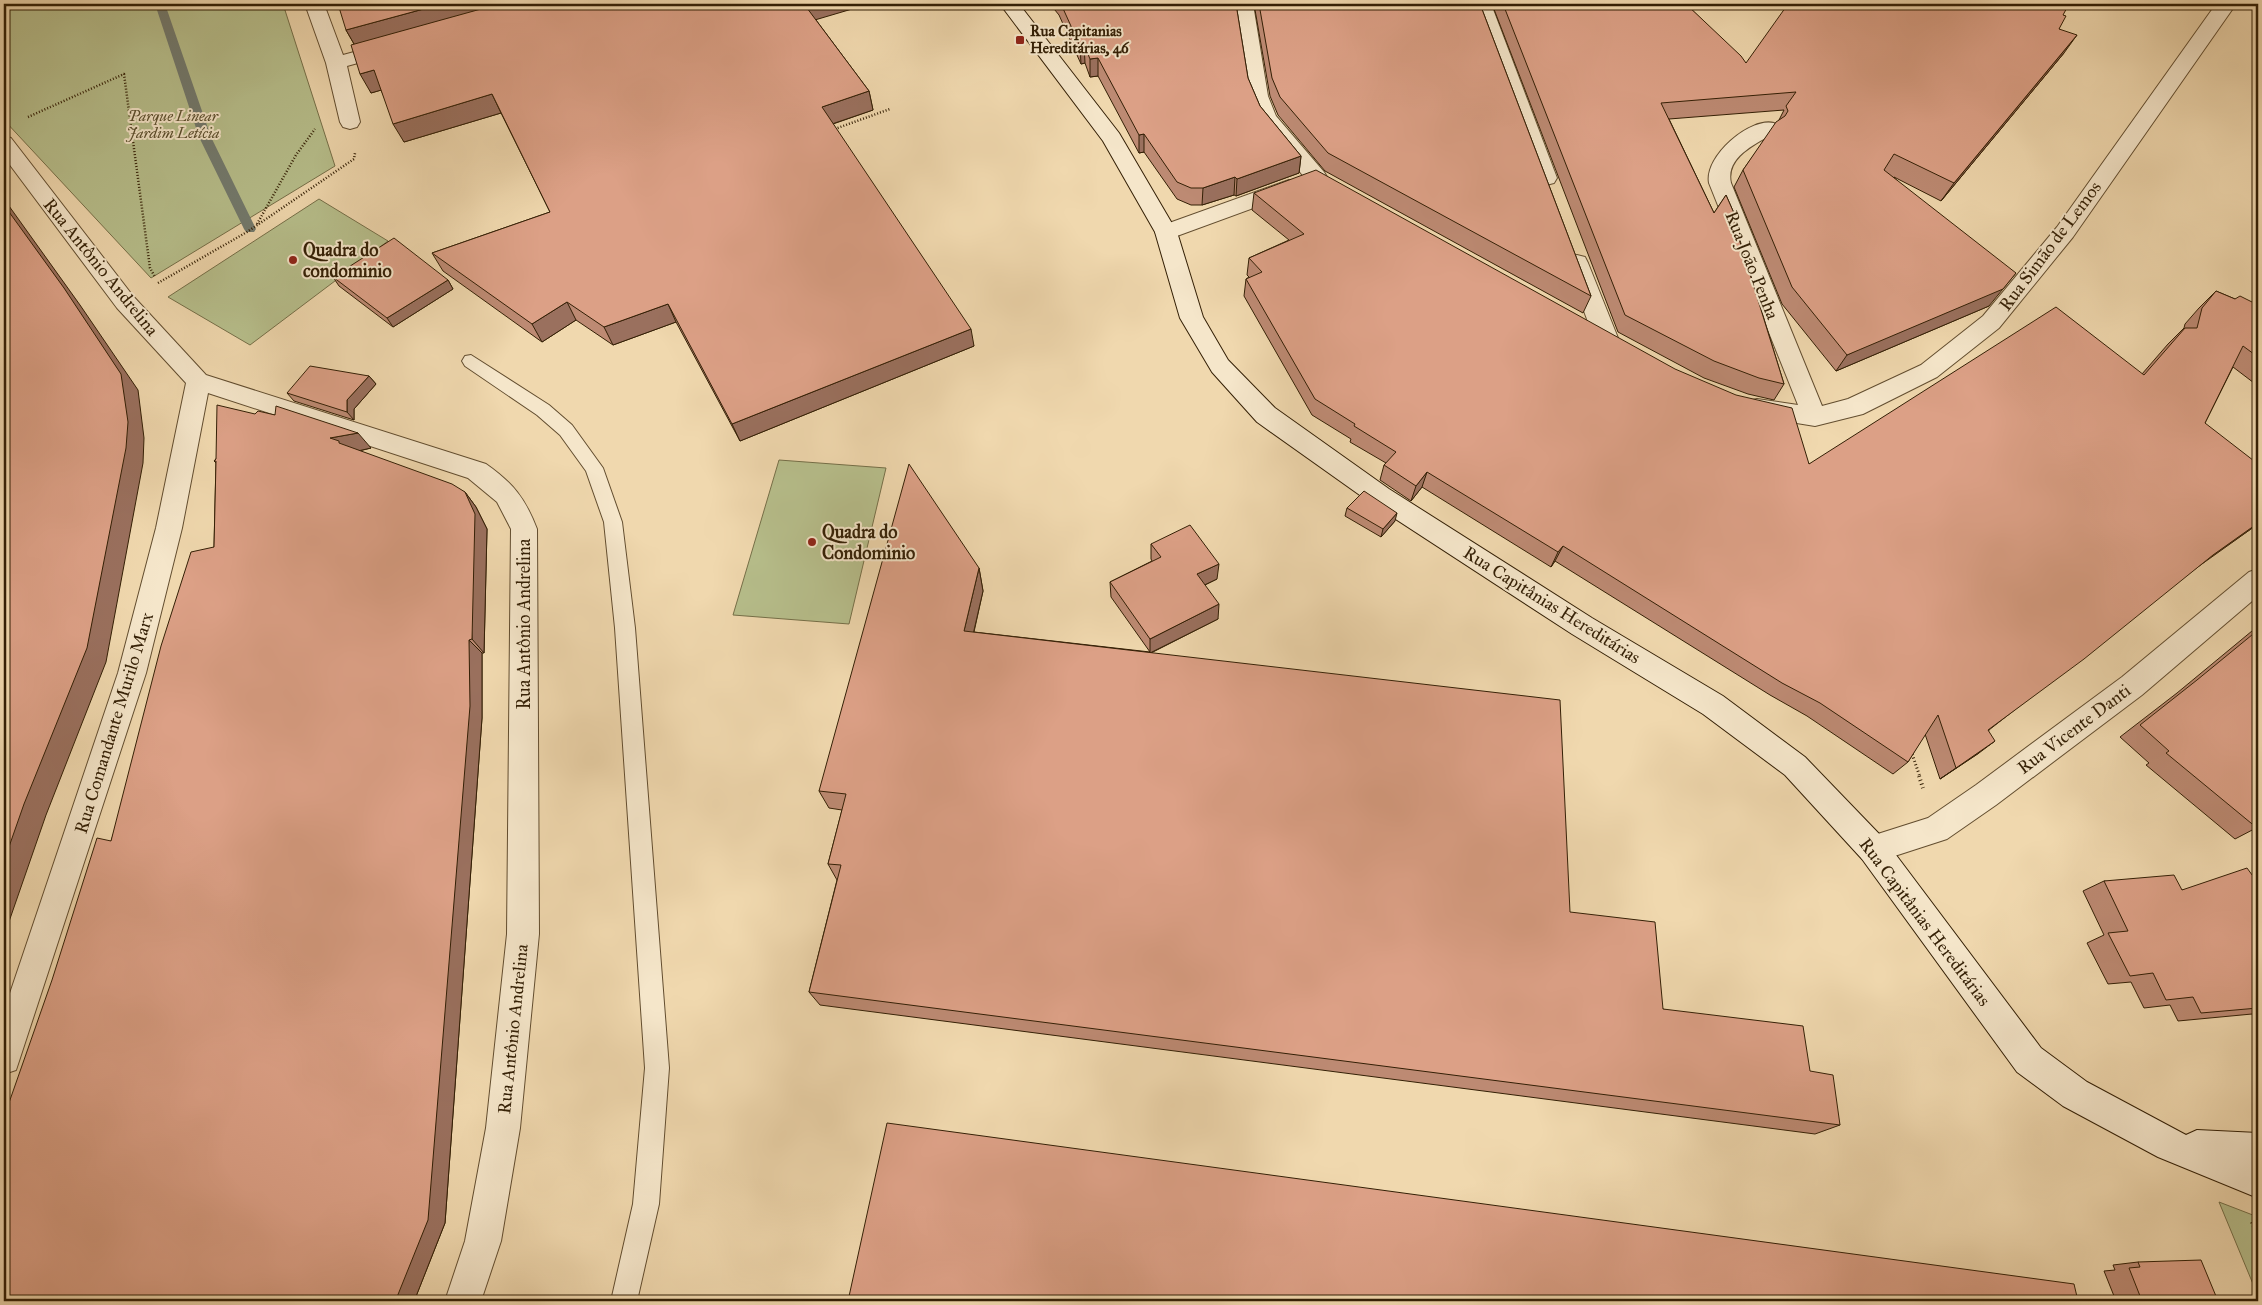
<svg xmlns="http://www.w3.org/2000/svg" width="2262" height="1305" font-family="'IM FELL Great Primer',serif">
	<rect width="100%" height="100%" fill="#f0d8ae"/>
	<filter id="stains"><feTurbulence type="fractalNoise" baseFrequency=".004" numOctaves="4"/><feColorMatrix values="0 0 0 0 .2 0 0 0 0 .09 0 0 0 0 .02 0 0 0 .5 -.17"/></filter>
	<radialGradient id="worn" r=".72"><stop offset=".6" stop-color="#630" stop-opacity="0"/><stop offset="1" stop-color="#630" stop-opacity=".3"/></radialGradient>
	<!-- green -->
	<g fill="#b7bf8c" stroke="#756f48">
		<path d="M 4,4 L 283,4 L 335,166 L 151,278 L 4,120 Z"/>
		<path d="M 319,199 L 388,241 L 250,345 L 168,297 Z"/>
		<path d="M 779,460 L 886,468 L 849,624 L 733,615 Z"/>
		<path d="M 2219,1202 L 2258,1217 L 2258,1296 Z"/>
	</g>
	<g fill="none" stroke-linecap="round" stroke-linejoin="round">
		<!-- stream -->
		<path fill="#737b6f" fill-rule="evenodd" d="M 155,4 L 165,4 L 211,137 L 256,229 L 254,232 L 246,232 L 244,229 L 199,137 Z"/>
		<!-- lane casing -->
		<g stroke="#624d2f" stroke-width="2">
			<path id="lane" d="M 471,355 L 549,405 L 572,425 L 603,468 L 622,522 L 635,628 L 669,1068 L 659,1204 L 637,1301 L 611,1301 L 633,1204 L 645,1068 L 615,628 L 604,522 L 586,471 L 560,435 L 537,415 L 465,366 L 462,361 L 465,356 Z"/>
		</g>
		<!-- street casing -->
		<g stroke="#624d2f" stroke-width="2">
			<g id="street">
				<path d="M 305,4 L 324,4 L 343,55 L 391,42 L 398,44 L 401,48 L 398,52 L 347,66 L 360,122 L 357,127 L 350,129 L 343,127 L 340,122 L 326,63 Z"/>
				<path d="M 1234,4 L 1253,4 L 1268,96 L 1276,116 L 1324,172 L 1327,177 L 1324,182 L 1316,184 L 1308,182 L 1257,118 L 1248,96 Z"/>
				<path d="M 1472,4 L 1491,4 L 1557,178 L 1554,183 L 1546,185 L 1538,183 L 1535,178 Z"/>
				<path d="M 2216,4 L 2236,4 L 2073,237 L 1999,328 L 1937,377 L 1863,414 L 1815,426 L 1748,415 L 1745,408 L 1748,401 L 1757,399 L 1798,405 L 1709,183 C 1704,156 1750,117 1774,123 L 1777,128 L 1774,133 C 1756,144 1725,157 1731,183 L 1822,406 L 1848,399 L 1921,365 L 1983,316 L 2057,227 Z"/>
				<path d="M 4,136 L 11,138 L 133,296 L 206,375 L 486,464 C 513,483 525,498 537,529 L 539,934 L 520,1128 L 501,1241 L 481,1301 L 445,1301 L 465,1241 L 486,1128 L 507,934 L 511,529 L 497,502 L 468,478 L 208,393 L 182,528 L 146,673 L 20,1058 L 16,1070 L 4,1074 L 4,1011 L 118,673 L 156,528 L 186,383 L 117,308 L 4,157 Z"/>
				<path d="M 1289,180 L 1297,182 L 1300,187 L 1297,192 L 1166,240 L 1158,237 L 1155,232 L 1158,227 Z"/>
				<path d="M 1577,255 L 1585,257 L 1588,263 L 1618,338 L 1614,344 L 1606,347 L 1598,344 L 1594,338 L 1566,263 L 1569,257 Z"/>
				<path d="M 2258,569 L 2258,596 L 2142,695 L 1996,805 L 1947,839 L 1873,863 L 1862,859 L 1858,849 L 1862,839 L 1928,818 L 1976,785 L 2122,677 L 2249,572 Z"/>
			</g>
		</g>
		<!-- secondary casing -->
		<g stroke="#331f05" stroke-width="2">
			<path id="secondary" d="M 1000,4 L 1019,4 L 1119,133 L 1177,232 L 1203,317 L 1228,360 L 1275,408 L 1389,489 L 1592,618 L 1723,696 L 1805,757 L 1884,839 L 2041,1048 L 2087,1082 L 2186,1135 L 2197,1130 L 2258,1133 L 2258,1198 L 2158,1157 L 2063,1106 L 2017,1072 L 1862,859 L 1785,775 L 1703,714 L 1572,634 L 1371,503 L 1257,422 L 1212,372 L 1180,318 L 1155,232 L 1103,141 Z"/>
		</g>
		<!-- path-far2 -->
		<g stroke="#331f05" stroke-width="2.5" stroke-dasharray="1 2" stroke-linecap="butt">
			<path d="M 28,117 L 124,74 L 150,268 L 155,277"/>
			<path d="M 832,130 L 890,109"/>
			<path d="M 257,224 L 296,155 L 315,129"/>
			<path d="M 158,283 L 247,232 L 354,159 L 355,153"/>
		</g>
		<!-- path-far1 -->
		<path stroke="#331f05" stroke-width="3" stroke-dasharray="1 2.5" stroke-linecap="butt" d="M 1911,751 L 1920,777"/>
		<!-- path -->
		<g stroke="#331f05" stroke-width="4" stroke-dasharray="1 3" stroke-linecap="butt">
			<path d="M 1919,776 L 1923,788"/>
			<path d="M 2252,1222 L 2258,1236"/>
		</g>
		<!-- lane -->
		<use href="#lane" fill="#f5e6ca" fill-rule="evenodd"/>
		<!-- street -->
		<use href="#street" fill="#f5e6ca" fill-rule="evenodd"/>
		<!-- secondary -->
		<use href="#secondary" fill="#f5e6ca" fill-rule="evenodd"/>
	</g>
	<!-- wall -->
	<g fill="#bd8a73" stroke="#331f05">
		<path d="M 1050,4 L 1236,4 L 1248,78 L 1260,106 L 1301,156 L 1299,173 L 1236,196 L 1234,195 L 1202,205 L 1191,205 L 1177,199 L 1144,152 L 1139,153 L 1098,76 L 1090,77 L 1085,63 L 1081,64 L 1059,15 Z"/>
		<path d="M 1254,4 L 1480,4 L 1591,296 L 1583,313 L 1325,171 L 1278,115 L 1270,96 Z"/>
		<path d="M 1492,4 L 1686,4 L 1746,63 L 2063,15 L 2059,29 L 2064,53 L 1941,201 L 1894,177 L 1989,306 L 1836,371 L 1782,304 L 1734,187 L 1743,170 L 1779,120 L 1784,110 L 1669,119 L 1714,213 L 1726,195 L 1737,220 L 1735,224 L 1784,384 L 1774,400 L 1748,394 L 1704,378 L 1618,332 Z"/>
		<path d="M 816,20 L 869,91 L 873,110 L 833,124 L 974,346 L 740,441 L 676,322 L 613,345 L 576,320 L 542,342 L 443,271 L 432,253 L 550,212 L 501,113 L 404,142 L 381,90 L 371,93 L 354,44 L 346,30 Z"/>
		<path d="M 1254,193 L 1809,464 L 2142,374 L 2168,344 L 2184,328 L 2185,324 L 2199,308 L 2216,291 L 2235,299 L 2258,305 L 2258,386 L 2233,367 L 2205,423 L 2258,524 L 2205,561 L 1989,730 L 1979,753 L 1940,779 L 1925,734 L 1908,762 L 1893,774 L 1807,716 L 1770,695 L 1555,561 L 1551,567 L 1422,487 L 1411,501 L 1380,480 L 1384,465 L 1386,463 L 1350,442 L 1351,439 L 1312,415 L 1244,296 L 1246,279 L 1249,277 L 1247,275 L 1249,258 L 1289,240 L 1252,210 Z"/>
		<path d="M 333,277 L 448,280 L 453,289 L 393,327 L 339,286 Z"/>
		<path d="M 369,376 L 376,384 L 354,409 L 354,420 L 294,401 L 287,393 Z"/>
		<path d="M 255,414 L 275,415 L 371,448 L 359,451 L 465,492 L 476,507 L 487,529 L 484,653 L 482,653 L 482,718 L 445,1223 L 415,1299 L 390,1301 L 4,1301 L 111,841 L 214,547 L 216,463 L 214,461 Z"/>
		<path d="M 1347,508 L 1395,521 L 1381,537 L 1345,516 Z"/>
		<path d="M 1151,544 L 1217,579 L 1205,585 L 1218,619 L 1151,653 L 1570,912 L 1663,1009 L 1810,1071 L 1840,1125 L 1815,1134 L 820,1005 L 809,992 L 837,880 L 828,864 L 842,810 L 829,808 L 819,791 L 979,568 L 983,591 L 974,632 L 1150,652 L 1111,597 L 1110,582 L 1152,561 L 1151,559 Z"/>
		<path d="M 2258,626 L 2258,827 L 2235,839 L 2146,765 L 2149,763 L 2120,737 L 2177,693 Z"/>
		<path d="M 2104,881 L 2182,890 L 2258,883 L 2258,1023 L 2252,1014 L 2178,1021 L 2170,1005 L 2144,1008 L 2131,982 L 2108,984 L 2087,943 L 2104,935 L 2083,891 Z"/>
		<path d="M 2138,1262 L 2218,1301 L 2116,1301 L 2104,1271 L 2115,1270 L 2113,1265 Z"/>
	</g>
	<!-- shaded-wall -->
	<g fill="#9a705e" stroke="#331f05">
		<path d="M 442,4 L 520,4 L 357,49 L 346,30 Z"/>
		<path d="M 804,4 L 869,4 L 808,22 Z"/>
		<path d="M 2077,35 L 2064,53 L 1941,201 L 1954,183 Z"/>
		<path d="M 1084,45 L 1085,63 L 1081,64 L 1080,46 Z"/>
		<path d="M 1098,58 L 1098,76 L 1090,77 L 1090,59 Z"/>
		<path d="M 374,70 L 385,89 L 371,93 L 360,74 Z"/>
		<path d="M 869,91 L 873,110 L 826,126 L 822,107 Z"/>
		<path d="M 492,94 L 501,113 L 404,142 L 393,124 Z"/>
		<path d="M 1144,134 L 1144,152 L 1139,153 L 1139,135 Z"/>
		<path d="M 1301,156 L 1299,173 L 1236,196 L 1237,179 Z"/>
		<path d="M 1235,177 L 1234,195 L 1202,205 L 1203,188 Z"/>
		<path d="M 4,199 L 80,305 L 138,390 L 144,438 L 143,463 L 106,662 L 46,815 L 4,936 Z"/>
		<path d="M 2016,273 L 1989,306 L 1836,371 L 1847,355 Z"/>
		<path d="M 448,280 L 453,289 L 393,327 L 387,318 Z"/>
		<path d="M 567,302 L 576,320 L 542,342 L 532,324 Z"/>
		<path d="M 668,304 L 676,322 L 613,345 L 604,327 Z"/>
		<path d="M 971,329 L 974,346 L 740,441 L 732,424 Z"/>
		<path d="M 369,376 L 376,384 L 354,409 L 354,420 L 347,412 L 347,400 Z"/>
		<path d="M 358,433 L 371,448 L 349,453 L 330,438 Z"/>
		<path d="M 1427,472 L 1422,487 L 1411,501 L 1416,486 Z"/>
		<path d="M 465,492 L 476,507 L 487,529 L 484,653 L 472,639 Z"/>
		<path d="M 1397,513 L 1395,521 L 1381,537 L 1383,529 Z"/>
		<path d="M 2258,523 L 2258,524 L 2195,569 L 2213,555 Z"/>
		<path d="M 1563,546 L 1555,561 L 1551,567 L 1558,552 Z"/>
		<path d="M 1219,564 L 1217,579 L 1196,589 L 1197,574 Z"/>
		<path d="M 979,568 L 983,591 L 969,652 L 964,631 Z"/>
		<path d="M 1219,604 L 1218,619 L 1150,653 L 1150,639 Z"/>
		<path d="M 469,640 L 482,653 L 482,718 L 445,1223 L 415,1299 L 397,1297 Z"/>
		<path d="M 1995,741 L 1979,753 L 1940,779 L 1956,768 Z"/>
	</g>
	<!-- building -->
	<g fill="#dca086" stroke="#331f05">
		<path d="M 338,4 L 442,4 L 346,30 Z"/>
		<path d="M 499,4 L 804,4 L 869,91 L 822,107 L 971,329 L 732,424 L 668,304 L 604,327 L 567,302 L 532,324 L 432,253 L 550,212 L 492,94 L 393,124 L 374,70 L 360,74 L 351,45 Z"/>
		<path d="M 1061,4 L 1236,4 L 1248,78 L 1260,106 L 1301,156 L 1237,179 L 1235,177 L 1203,188 L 1191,188 L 1177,182 L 1144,134 L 1139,135 L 1098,58 L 1090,59 L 1084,45 L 1080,46 Z"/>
		<path d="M 1259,4 L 1480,4 L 1591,296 L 1328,153 L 1280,97 L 1272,78 Z"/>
		<path d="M 1503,4 L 1686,4 L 1741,56 L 1746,63 L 1788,4 L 2069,4 L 2063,15 L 2066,16 L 2059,29 L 2077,35 L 1954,183 L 1894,154 L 1884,170 L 2016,273 L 2003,289 L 1847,355 L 1792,287 L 1743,170 L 1776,122 L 1785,116 L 1788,111 L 1786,106 L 1796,92 L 1661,103 L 1714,213 L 1726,195 L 1737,220 L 1731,213 L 1784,384 L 1759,378 L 1714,361 L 1625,315 Z"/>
		<path d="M 1316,170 L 1675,369 L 1736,395 L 1792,408 L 1809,464 L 2056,307 L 2144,375 L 2185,328 L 2197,328 L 2202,308 L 2216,291 L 2235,299 L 2240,296 L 2258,305 L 2258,357 L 2243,346 L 2205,423 L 2258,464 L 2258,523 L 2213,555 L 2084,659 L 1988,730 L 1995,741 L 1956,768 L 1938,715 L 1908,762 L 1820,703 L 1782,683 L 1563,546 L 1558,552 L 1427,472 L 1416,486 L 1384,465 L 1396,452 L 1354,426 L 1355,424 L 1315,399 L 1246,279 L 1262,272 L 1249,258 L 1304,234 L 1254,193 Z"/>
		<path d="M 4,205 L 64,288 L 121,374 L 128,422 L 126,448 L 87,648 L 24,804 L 4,861 Z"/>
		<path d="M 394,238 L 448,280 L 387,318 L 333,277 Z"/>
		<path d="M 310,366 L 369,376 L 347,400 L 347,412 L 287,393 Z"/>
		<path d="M 217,405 L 255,414 L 258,411 L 275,415 L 276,406 L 358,433 L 330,438 L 339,441 L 339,443 L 452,484 L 465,492 L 475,514 L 472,639 L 469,640 L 470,706 L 428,1220 L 397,1297 L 353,1301 L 4,1301 L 4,1117 L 52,980 L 97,838 L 111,841 L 161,646 L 191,552 L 214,547 L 216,461 L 214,461 L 216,459 Z"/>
		<path d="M 909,464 L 979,568 L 964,631 L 1560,700 L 1570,912 L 1655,922 L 1663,1009 L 1803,1026 L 1810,1071 L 1833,1075 L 1840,1125 L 809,992 L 841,865 L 828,864 L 846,794 L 819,791 Z"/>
		<path d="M 1364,491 L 1397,513 L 1383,529 L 1347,508 Z"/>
		<path d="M 1190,525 L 1219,564 L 1197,574 L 1219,604 L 1150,639 L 1110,582 L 1161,557 L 1151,544 Z"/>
		<path d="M 2258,630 L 2258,827 L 2257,828 L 2166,753 L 2169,751 L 2140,725 L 2197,680 Z"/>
		<path d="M 2247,868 L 2258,883 L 2258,1008 L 2201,1013 L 2193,997 L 2166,1000 L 2153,973 L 2130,976 L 2108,933 L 2128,931 L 2104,881 L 2174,875 L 2182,890 Z"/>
		<path d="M 887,1123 L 2074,1284 L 2078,1301 L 848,1301 Z"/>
		<path d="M 2201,1260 L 2218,1301 L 2142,1301 L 2129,1268 L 2140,1267 L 2138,1262 Z"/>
	</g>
	<!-- markers -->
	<g fill="#8f2418" stroke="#f5e6ca" stroke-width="2">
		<rect x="1015" y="35" width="10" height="10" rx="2.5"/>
		<circle cx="293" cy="260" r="5"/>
		<circle cx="812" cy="542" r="5"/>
	</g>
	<g text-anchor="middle" stroke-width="4" stroke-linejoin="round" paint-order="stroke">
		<!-- far-poi labels -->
		<g font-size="15" font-weight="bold" fill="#331f05" stroke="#f5e6ca" text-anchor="start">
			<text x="1030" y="36">Rua Capitanias<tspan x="1030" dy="17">Hereditárias, 46</tspan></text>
		</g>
		<!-- far-park labels -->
		<g font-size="15" font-style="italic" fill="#5b4f2e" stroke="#f5e6ca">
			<text x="173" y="121">Parque Linear<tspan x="173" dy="17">Jardim Letícia</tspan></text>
		</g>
		<!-- street labels -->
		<g font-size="18" fill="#331f05" stroke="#f5e6ca">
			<text transform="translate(2050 246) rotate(-53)" y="6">Rua Simão de Lemos</text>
			<text transform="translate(1752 265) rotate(68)" y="6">Rua João Penha</text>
			<text transform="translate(101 267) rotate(51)" y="6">Rua Antônio Andrelina</text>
			<text transform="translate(1552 605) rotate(32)" y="6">Rua Capitânias Hereditárias</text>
			<text transform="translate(524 624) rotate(-90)" y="6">Rua Antônio Andrelina</text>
			<text transform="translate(114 723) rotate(-73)" y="6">Rua Comandante Murilo Marx</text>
			<text transform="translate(2074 729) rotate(-37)" y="6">Rua Vicente Danti</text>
			<text transform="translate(1925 922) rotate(53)" y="6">Rua Capitânias Hereditárias</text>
			<text transform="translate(513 1029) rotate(-84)" y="6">Rua Antônio Andrelina</text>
		</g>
		<!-- poi labels -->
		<g font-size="18" font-weight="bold" fill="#331f05" stroke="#f5e6ca" text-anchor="start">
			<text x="303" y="256">Quadra do<tspan x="303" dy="21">condominio</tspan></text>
			<text x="822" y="538">Quadra do<tspan x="822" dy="21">Condominio</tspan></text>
		</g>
	</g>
	<!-- margin -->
	<rect width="2262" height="1305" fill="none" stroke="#f0d8ae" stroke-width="20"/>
	<rect x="5" y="5" width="2252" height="1295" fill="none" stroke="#331f05" stroke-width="2.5"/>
	<rect x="10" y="10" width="2242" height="1285" fill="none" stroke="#331f05"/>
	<rect width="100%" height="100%" filter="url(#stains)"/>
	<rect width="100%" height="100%" fill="url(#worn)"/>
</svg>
